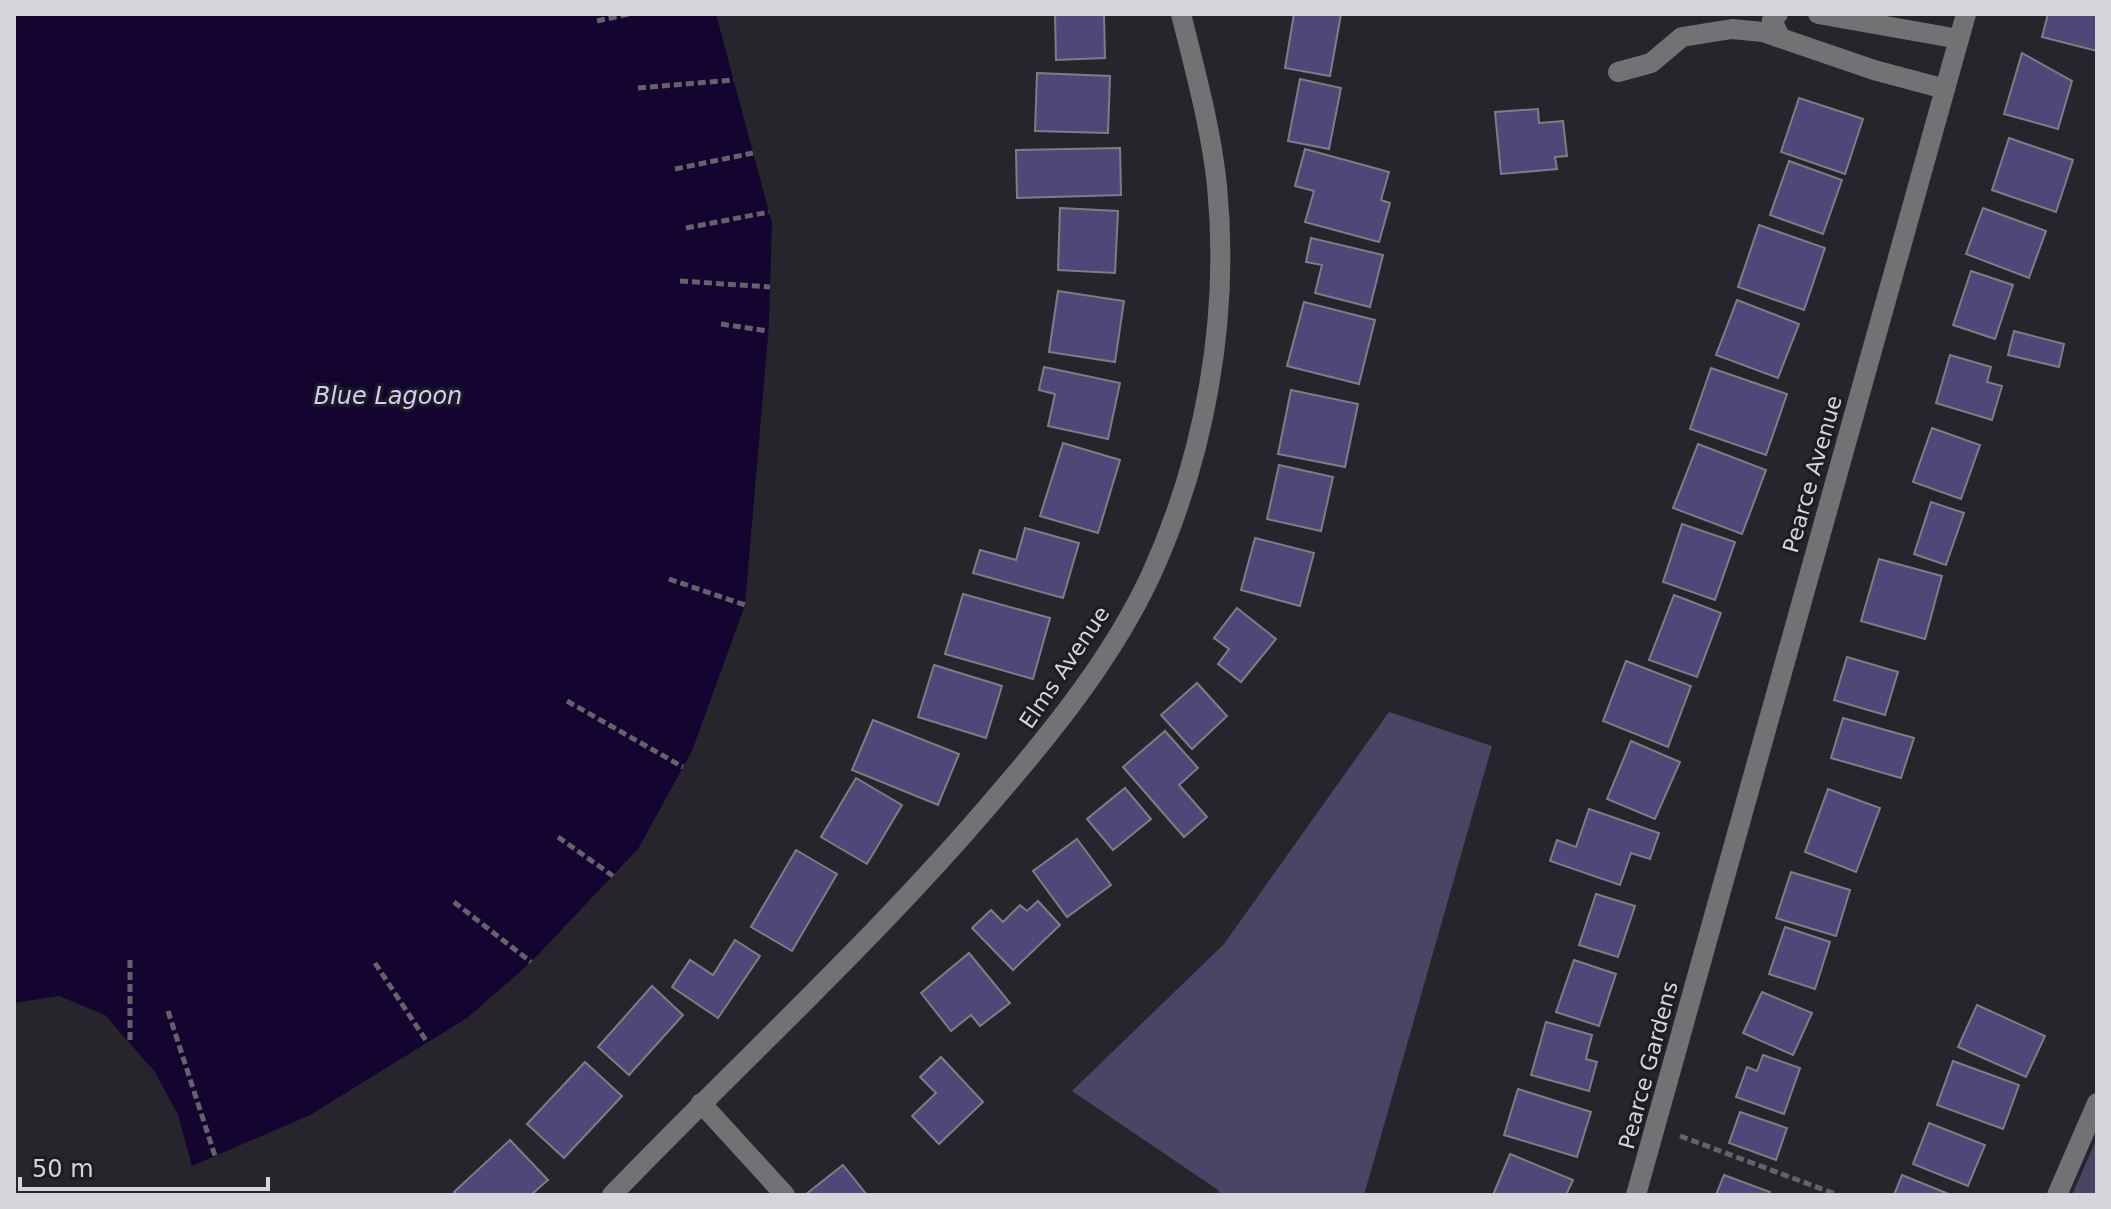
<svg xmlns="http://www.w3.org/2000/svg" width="2111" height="1209" font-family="'DejaVu Sans',sans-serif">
	<rect width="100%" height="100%" fill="#26252b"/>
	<!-- green -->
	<g fill="#4b4465">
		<path d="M 1389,712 L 1492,746 L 1364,1195 L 1220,1195 L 1218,1190 L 1072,1091 L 1224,944 Z"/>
		<path d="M 2097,1138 L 2097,1195 L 2072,1195 Z"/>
	</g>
	<!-- water -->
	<path fill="#140430" d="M 14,14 L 716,14 L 772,223 L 769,324 L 745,605 L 692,751 L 638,849 L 531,962 L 467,1018 L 310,1115 L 192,1166 L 178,1115 L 155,1072 L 105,1015 L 59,996 L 14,1003 Z"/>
	<!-- building -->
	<g fill="#514678" stroke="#7e7d84" stroke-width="2">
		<path d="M 1055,14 L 1104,14 L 1105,58 L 1056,60 Z"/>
		<path d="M 1294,14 L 1341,14 L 1330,76 L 1285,68 Z"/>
		<path d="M 2048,14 L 2097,14 L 2097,51 L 2042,37 Z"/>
		<path d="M 2022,53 L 2072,81 L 2058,129 L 2004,114 Z"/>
		<path d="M 1037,73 L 1110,76 L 1108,133 L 1035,131 Z"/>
		<path d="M 1300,79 L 1341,88 L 1329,149 L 1288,141 Z"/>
		<path d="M 1799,98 L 1863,119 L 1845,174 L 1781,152 Z"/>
		<path d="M 1538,109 L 1539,123 L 1563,121 L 1567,156 L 1555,157 L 1557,169 L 1501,174 L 1495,112 Z"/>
		<path d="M 2009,138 L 2073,160 L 2056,212 L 1992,190 Z"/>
		<path d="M 1120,148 L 1121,195 L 1017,198 L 1016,150 Z"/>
		<path d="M 1305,149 L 1389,172 L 1381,200 L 1390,203 L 1379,242 L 1305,222 L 1314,191 L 1295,186 Z"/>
		<path d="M 1789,161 L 1842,180 L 1823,234 L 1770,215 Z"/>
		<path d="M 1060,208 L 1118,211 L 1115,273 L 1058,270 Z"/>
		<path d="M 1983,208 L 2046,231 L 2029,278 L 1966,254 Z"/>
		<path d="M 1759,225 L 1825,248 L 1804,310 L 1738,287 Z"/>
		<path d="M 1311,238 L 1383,255 L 1370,307 L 1315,293 L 1322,265 L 1306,262 Z"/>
		<path d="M 1971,271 L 2013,285 L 1995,339 L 1953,325 Z"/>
		<path d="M 1058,291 L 1124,301 L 1115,362 L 1049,352 Z"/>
		<path d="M 1737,300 L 1799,324 L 1778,378 L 1716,355 Z"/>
		<path d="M 1304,302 L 1375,320 L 1359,384 L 1287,366 Z"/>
		<path d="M 2014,331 L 2064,344 L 2059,367 L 2008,355 Z"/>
		<path d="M 1950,355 L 1991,367 L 1987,382 L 2002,386 L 1992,420 L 1936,403 Z"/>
		<path d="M 1044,367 L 1120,383 L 1108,439 L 1048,426 L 1055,394 L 1039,390 Z"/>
		<path d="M 1711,368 L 1787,394 L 1766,455 L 1690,429 Z"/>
		<path d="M 1291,390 L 1358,404 L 1345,467 L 1278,454 Z"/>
		<path d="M 1932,428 L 1980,445 L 1961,499 L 1913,482 Z"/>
		<path d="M 1063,443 L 1120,460 L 1098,533 L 1040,516 Z"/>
		<path d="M 1698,444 L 1766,470 L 1742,534 L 1673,508 Z"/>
		<path d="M 1279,465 L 1333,477 L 1321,531 L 1267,519 Z"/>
		<path d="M 1931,502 L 1964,513 L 1946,565 L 1914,554 Z"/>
		<path d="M 1682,524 L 1735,542 L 1715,600 L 1663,582 Z"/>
		<path d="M 1025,528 L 1079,543 L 1063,598 L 973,573 L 980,550 L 1016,560 Z"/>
		<path d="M 1255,538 L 1314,553 L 1300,606 L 1241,590 Z"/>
		<path d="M 1879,559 L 1942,576 L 1925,639 L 1861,621 Z"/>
		<path d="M 963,594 L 1050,618 L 1033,679 L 945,654 Z"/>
		<path d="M 1674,595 L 1721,613 L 1697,677 L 1649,660 Z"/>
		<path d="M 1237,608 L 1276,639 L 1241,682 L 1218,664 L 1229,649 L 1214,638 Z"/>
		<path d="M 1847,657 L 1898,672 L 1885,715 L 1834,700 Z"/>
		<path d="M 1626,661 L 1691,686 L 1668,747 L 1603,721 Z"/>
		<path d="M 934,665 L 1002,686 L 986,738 L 918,717 Z"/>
		<path d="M 1197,683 L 1227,716 L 1192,749 L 1161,715 Z"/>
		<path d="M 1843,718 L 1914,738 L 1901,778 L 1831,758 Z"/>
		<path d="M 873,720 L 959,754 L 938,805 L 852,770 Z"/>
		<path d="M 1165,731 L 1198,768 L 1179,785 L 1207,817 L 1184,837 L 1123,767 Z"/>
		<path d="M 1631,741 L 1680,762 L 1655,819 L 1607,799 Z"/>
		<path d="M 856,778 L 902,805 L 867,864 L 821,837 Z"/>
		<path d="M 1125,788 L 1151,819 L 1113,850 L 1087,819 Z"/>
		<path d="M 1828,789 L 1880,808 L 1856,872 L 1805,852 Z"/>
		<path d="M 1589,809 L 1659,833 L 1650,859 L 1631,853 L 1620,885 L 1550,861 L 1557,840 L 1576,847 Z"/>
		<path d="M 1077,839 L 1111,885 L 1067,917 L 1033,871 Z"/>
		<path d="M 796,850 L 837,874 L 792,951 L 751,927 Z"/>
		<path d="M 1791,872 L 1850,890 L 1836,936 L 1776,918 Z"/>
		<path d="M 1596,894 L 1635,906 L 1618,957 L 1579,945 Z"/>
		<path d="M 1038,901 L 1060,925 L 1013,970 L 972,928 L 991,910 L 1003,922 L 1020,905 L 1027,911 Z"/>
		<path d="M 1785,927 L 1830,942 L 1815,989 L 1769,974 Z"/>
		<path d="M 735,940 L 760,956 L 718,1018 L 672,987 L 690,960 L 713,975 Z"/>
		<path d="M 969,953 L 1010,1003 L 980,1026 L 971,1015 L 951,1031 L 921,993 Z"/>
		<path d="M 1574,960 L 1616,974 L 1599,1026 L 1556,1012 Z"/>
		<path d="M 652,986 L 683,1015 L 629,1075 L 598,1047 Z"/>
		<path d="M 1762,992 L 1812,1013 L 1793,1055 L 1743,1033 Z"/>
		<path d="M 1977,1005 L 2045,1036 L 2026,1077 L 1958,1047 Z"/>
		<path d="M 1546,1022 L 1592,1035 L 1586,1059 L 1597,1062 L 1589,1091 L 1531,1075 Z"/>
		<path d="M 1763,1055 L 1800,1068 L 1784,1114 L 1736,1097 L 1747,1067 L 1757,1071 Z"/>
		<path d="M 941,1057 L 983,1102 L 939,1144 L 912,1116 L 936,1093 L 920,1077 Z"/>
		<path d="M 1953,1061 L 2019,1085 L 2003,1129 L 1937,1105 Z"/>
		<path d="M 585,1062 L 622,1096 L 564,1158 L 527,1124 Z"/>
		<path d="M 1518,1089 L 1591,1112 L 1577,1157 L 1504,1135 Z"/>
		<path d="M 1740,1112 L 1787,1128 L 1776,1160 L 1729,1143 Z"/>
		<path d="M 1929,1123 L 1985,1145 L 1968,1186 L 1913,1164 Z"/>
		<path d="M 510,1140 L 548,1180 L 531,1195 L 457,1195 L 454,1192 Z"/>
		<path d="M 1510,1154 L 1573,1180 L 1566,1195 L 1493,1195 Z"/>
		<path d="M 843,1165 L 867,1195 L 805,1195 Z"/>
		<path d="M 1724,1175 L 1770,1192 L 1769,1195 L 1716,1195 Z"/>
		<path d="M 1902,1175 L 1951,1195 L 1894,1195 Z"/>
	</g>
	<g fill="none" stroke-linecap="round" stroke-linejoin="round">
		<!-- path -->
		<g stroke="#646369" stroke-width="5" stroke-dasharray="8 4" stroke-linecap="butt">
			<path d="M 597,21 L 629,14"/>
			<path d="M 638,88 L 734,80"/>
			<path d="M 675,169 L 753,153"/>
			<path d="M 686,228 L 769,212"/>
			<path d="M 680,281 L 770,287"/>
			<path d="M 721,324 L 768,331"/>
			<path d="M 669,579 L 745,605"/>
			<path d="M 567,701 L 683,767"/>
			<path d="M 558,837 L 613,876"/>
			<path d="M 454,902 L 531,962"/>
			<path d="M 375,963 L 427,1042"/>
			<path d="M 168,1011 L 215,1156"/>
			<path d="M 130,1040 L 130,958"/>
			<path d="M 1680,1136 L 1838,1195"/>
		</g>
		<!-- minor -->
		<g stroke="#727174" stroke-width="20">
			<path d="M 1778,14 L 1772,20 L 1780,37"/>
			<path d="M 1818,14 L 1959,39"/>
			<path d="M 1618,72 L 1651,63 L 1682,37 L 1732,29 L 1763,32 L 1874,70 L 1945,89"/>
			<path d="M 701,1103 L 785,1195"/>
			<path d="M 612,1195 C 742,1060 881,934 1002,790 C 1058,725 1113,655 1150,577 C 1205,457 1230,318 1217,186 C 1211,128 1195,70 1181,14"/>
			<path d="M 1636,1195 L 1966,14"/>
			<path d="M 2057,1195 L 2097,1103"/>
		</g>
	</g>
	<g text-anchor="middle" stroke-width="6" stroke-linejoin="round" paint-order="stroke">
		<!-- street labels -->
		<g font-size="22" fill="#d6d5d9" stroke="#1d1c21">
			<text transform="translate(1812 474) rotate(-74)" y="8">Pearce Avenue</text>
			<text transform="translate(1064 667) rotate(-56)" y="8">Elms Avenue</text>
			<text transform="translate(1648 1065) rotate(-75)" y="8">Pearce Gardens</text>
		</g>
		<!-- water labels -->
		<g font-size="24" font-style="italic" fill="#d3cbfb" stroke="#1d1c21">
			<text x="388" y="404">Blue Lagoon</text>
		</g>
	</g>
	<!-- border -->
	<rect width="2111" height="1209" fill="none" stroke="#d6d5d9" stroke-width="32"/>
	<!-- scale -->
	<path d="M20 1177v12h248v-12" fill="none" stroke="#d6d5d9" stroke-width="4"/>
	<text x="32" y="1177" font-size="24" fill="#d6d5d9" stroke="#1d1c21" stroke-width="6" paint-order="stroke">50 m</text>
</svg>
